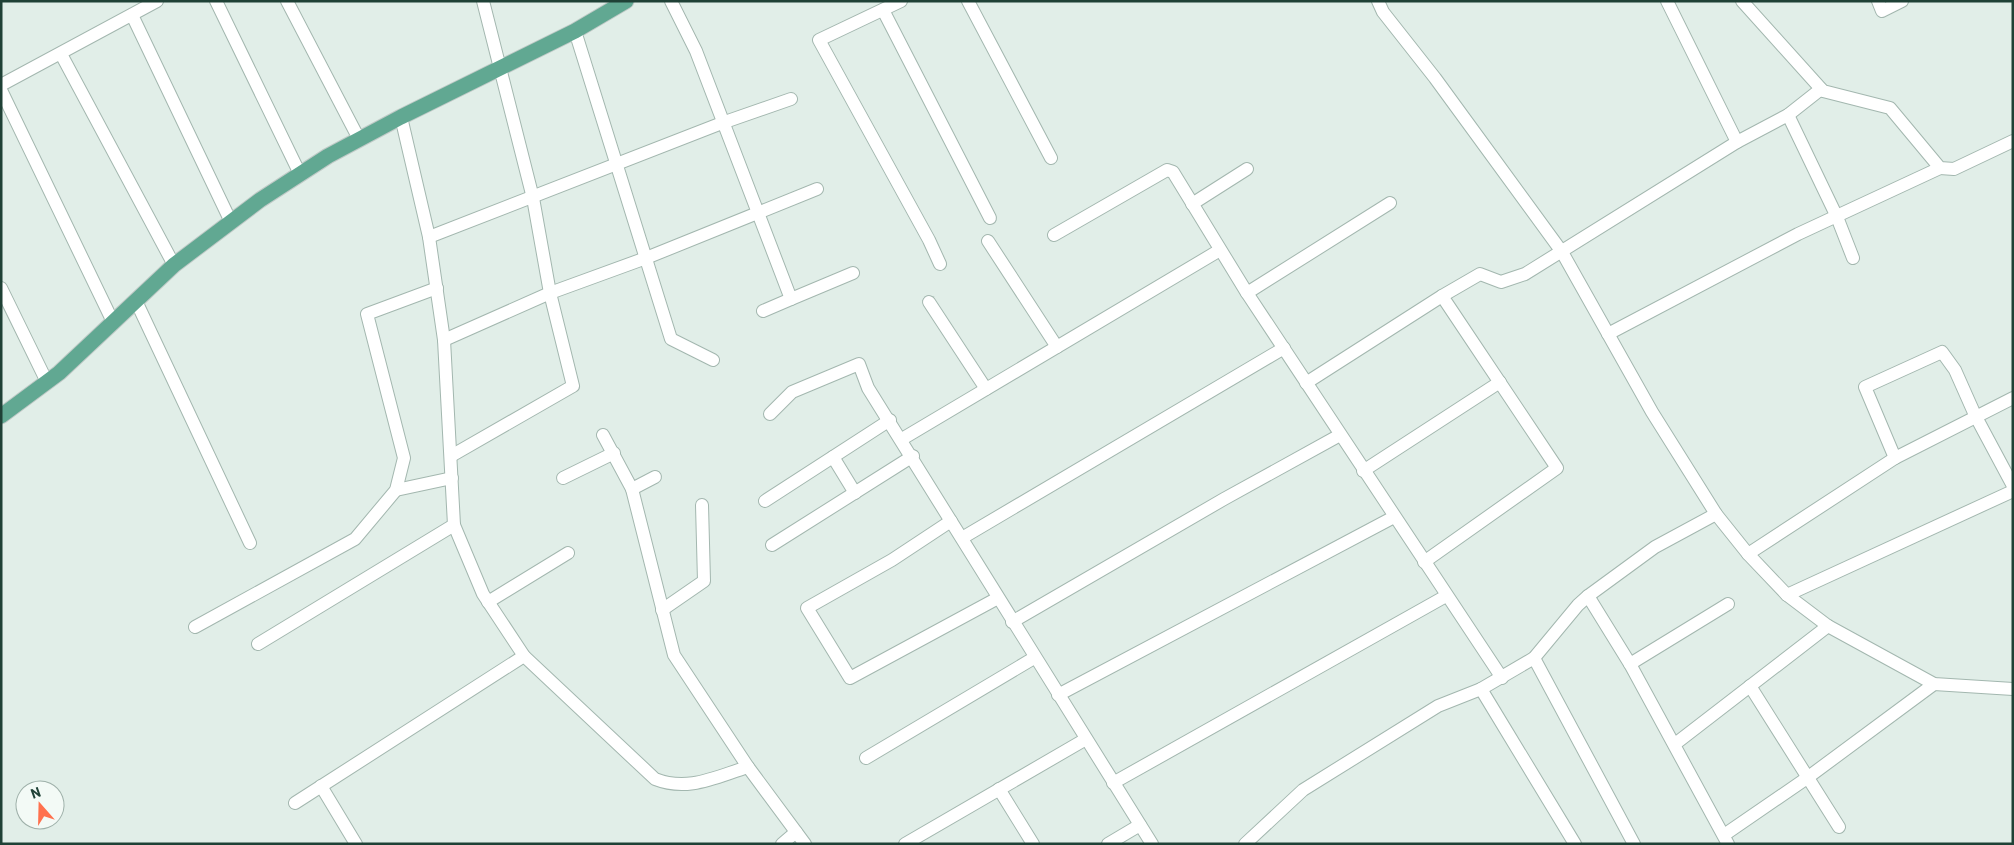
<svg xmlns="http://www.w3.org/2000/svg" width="2014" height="845" font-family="Barlow,sans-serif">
	<rect width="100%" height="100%" fill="#e1eee8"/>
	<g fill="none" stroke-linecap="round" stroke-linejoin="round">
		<!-- street casing -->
		<g stroke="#a3b7af" stroke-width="14">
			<g id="street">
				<path d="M 216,1 L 300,174"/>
				<path d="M 287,1 L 359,139"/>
				<path d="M 671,1 L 696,51 L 791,299 L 853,273"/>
				<path d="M 901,1 L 819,40 L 929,240 L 940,264"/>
				<path d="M 968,1 L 1051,158"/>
				<path d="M 1378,1 L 1383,12 L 1435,78 L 1562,252 L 1652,412 L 1716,514 L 1748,554 L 1787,595 L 1828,626 L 1934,684 L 2013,689"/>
				<path d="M 1667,1 L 1737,142"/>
				<path d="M 1742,1 L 1823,91 L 1890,108 L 1940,168 L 1954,169 L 2013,141"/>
				<path d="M 1878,1 L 1882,11 L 1902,1"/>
				<path d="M 883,10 L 990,218"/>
				<path d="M 132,15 L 231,222"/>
				<path d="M 575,31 L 671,339 L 713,360"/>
				<path d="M 61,54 L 174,265"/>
				<path d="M 1,85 L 157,1"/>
				<path d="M 1,90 L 113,322"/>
				<path d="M 1788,115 L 1837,217 L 1853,258"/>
				<path d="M 401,117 L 429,237 L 444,340 L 454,525 L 483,594 L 524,656 L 655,779 C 688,792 715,777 748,767 L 674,655 L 632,489 L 603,435"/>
				<path d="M 1192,204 L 1247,169"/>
				<path d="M 1054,235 L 1167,170 L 1173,172 L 1247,293 L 1502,678"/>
				<path d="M 429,237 L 722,123 L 791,99"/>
				<path d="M 988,241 L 1057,347"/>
				<path d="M 1,288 L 47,382"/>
				<path d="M 1247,293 L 1390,203"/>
				<path d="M 136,301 L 250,543"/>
				<path d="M 929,302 L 986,389"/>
				<path d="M 763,311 L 791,299"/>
				<path d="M 1608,334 L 1798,234 L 1940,168"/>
				<path d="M 444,340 L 550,293 L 646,258 L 817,189"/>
				<path d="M 1306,383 L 1442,296"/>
				<path d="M 770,414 L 792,392 L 859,364 L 868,388 L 1152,844"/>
				<path d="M 902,439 L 1220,250"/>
				<path d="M 451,456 L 573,386 L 550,293 L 533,198 L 483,1"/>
				<path d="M 833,457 L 855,493"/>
				<path d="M 1895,458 L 1865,387 L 1942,352 L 1955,370 L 1975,415 L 2013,486"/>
				<path d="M 1363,471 L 1500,382"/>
				<path d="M 563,478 L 614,453"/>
				<path d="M 632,489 L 655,477"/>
				<path d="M 396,490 L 452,478"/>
				<path d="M 765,501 L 890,420"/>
				<path d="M 951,521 L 892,560 L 807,608 L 850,678 L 998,598"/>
				<path d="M 962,538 L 1284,348"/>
				<path d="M 772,545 L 913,456"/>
				<path d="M 1748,554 L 1895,458 L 2013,398"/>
				<path d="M 1424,562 L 1557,468 L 1442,296 L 1480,274 L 1501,282 L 1525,274 L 1737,142 L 1788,115 L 1821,89"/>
				<path d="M 1787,595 L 2013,491"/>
				<path d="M 1588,596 L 1630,664 L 1728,844"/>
				<path d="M 488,602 L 568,553"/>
				<path d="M 662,610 L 704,581 L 702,505"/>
				<path d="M 1012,622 L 1224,499 L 1340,435"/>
				<path d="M 195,627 L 355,539 L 396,490 L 404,458 L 367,314 L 437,288"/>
				<path d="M 258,644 L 454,525"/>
				<path d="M 1534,658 L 1634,844"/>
				<path d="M 1630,664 L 1728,604"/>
				<path d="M 1750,686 L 1839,827"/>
				<path d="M 1481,689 L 1575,844"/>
				<path d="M 1058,695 L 1394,517"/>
				<path d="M 1675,744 L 1828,626"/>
				<path d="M 866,758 L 1034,658"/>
				<path d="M 748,767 L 805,844"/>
				<path d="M 1113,783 L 1446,596"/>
				<path d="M 321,786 L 356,844"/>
				<path d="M 999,789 L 1033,844"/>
				<path d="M 295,803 L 524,656"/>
				<path d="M 1724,835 L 1807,778 L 1934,684"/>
				<path d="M 782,844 L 796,832"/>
				<path d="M 905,844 L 1086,739"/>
				<path d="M 1108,844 L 1140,825"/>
				<path d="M 1245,844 L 1303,790 L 1438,706 L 1481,689 L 1534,658 L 1578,605 L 1588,596 L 1655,547 L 1716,514"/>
			</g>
		</g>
		<!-- primary casing -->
		<g stroke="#c0cac7" stroke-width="17">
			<path id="primary" d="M 1,416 L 59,373 L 174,265 L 260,200 L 328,156 L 401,117 L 575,31 L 626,1"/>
		</g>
		<!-- street -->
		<use href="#street" stroke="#fff" stroke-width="12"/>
		<!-- primary -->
		<use href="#primary" stroke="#61a892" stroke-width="15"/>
	</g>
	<!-- border -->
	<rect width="2014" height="845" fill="none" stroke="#1f4136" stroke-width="5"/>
	<!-- north arrow -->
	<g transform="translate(40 805) rotate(340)"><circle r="24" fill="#f3faf6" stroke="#9eb0a9"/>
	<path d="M0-4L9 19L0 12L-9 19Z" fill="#ff714e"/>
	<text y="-8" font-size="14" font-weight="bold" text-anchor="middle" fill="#1f4136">N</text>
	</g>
</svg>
